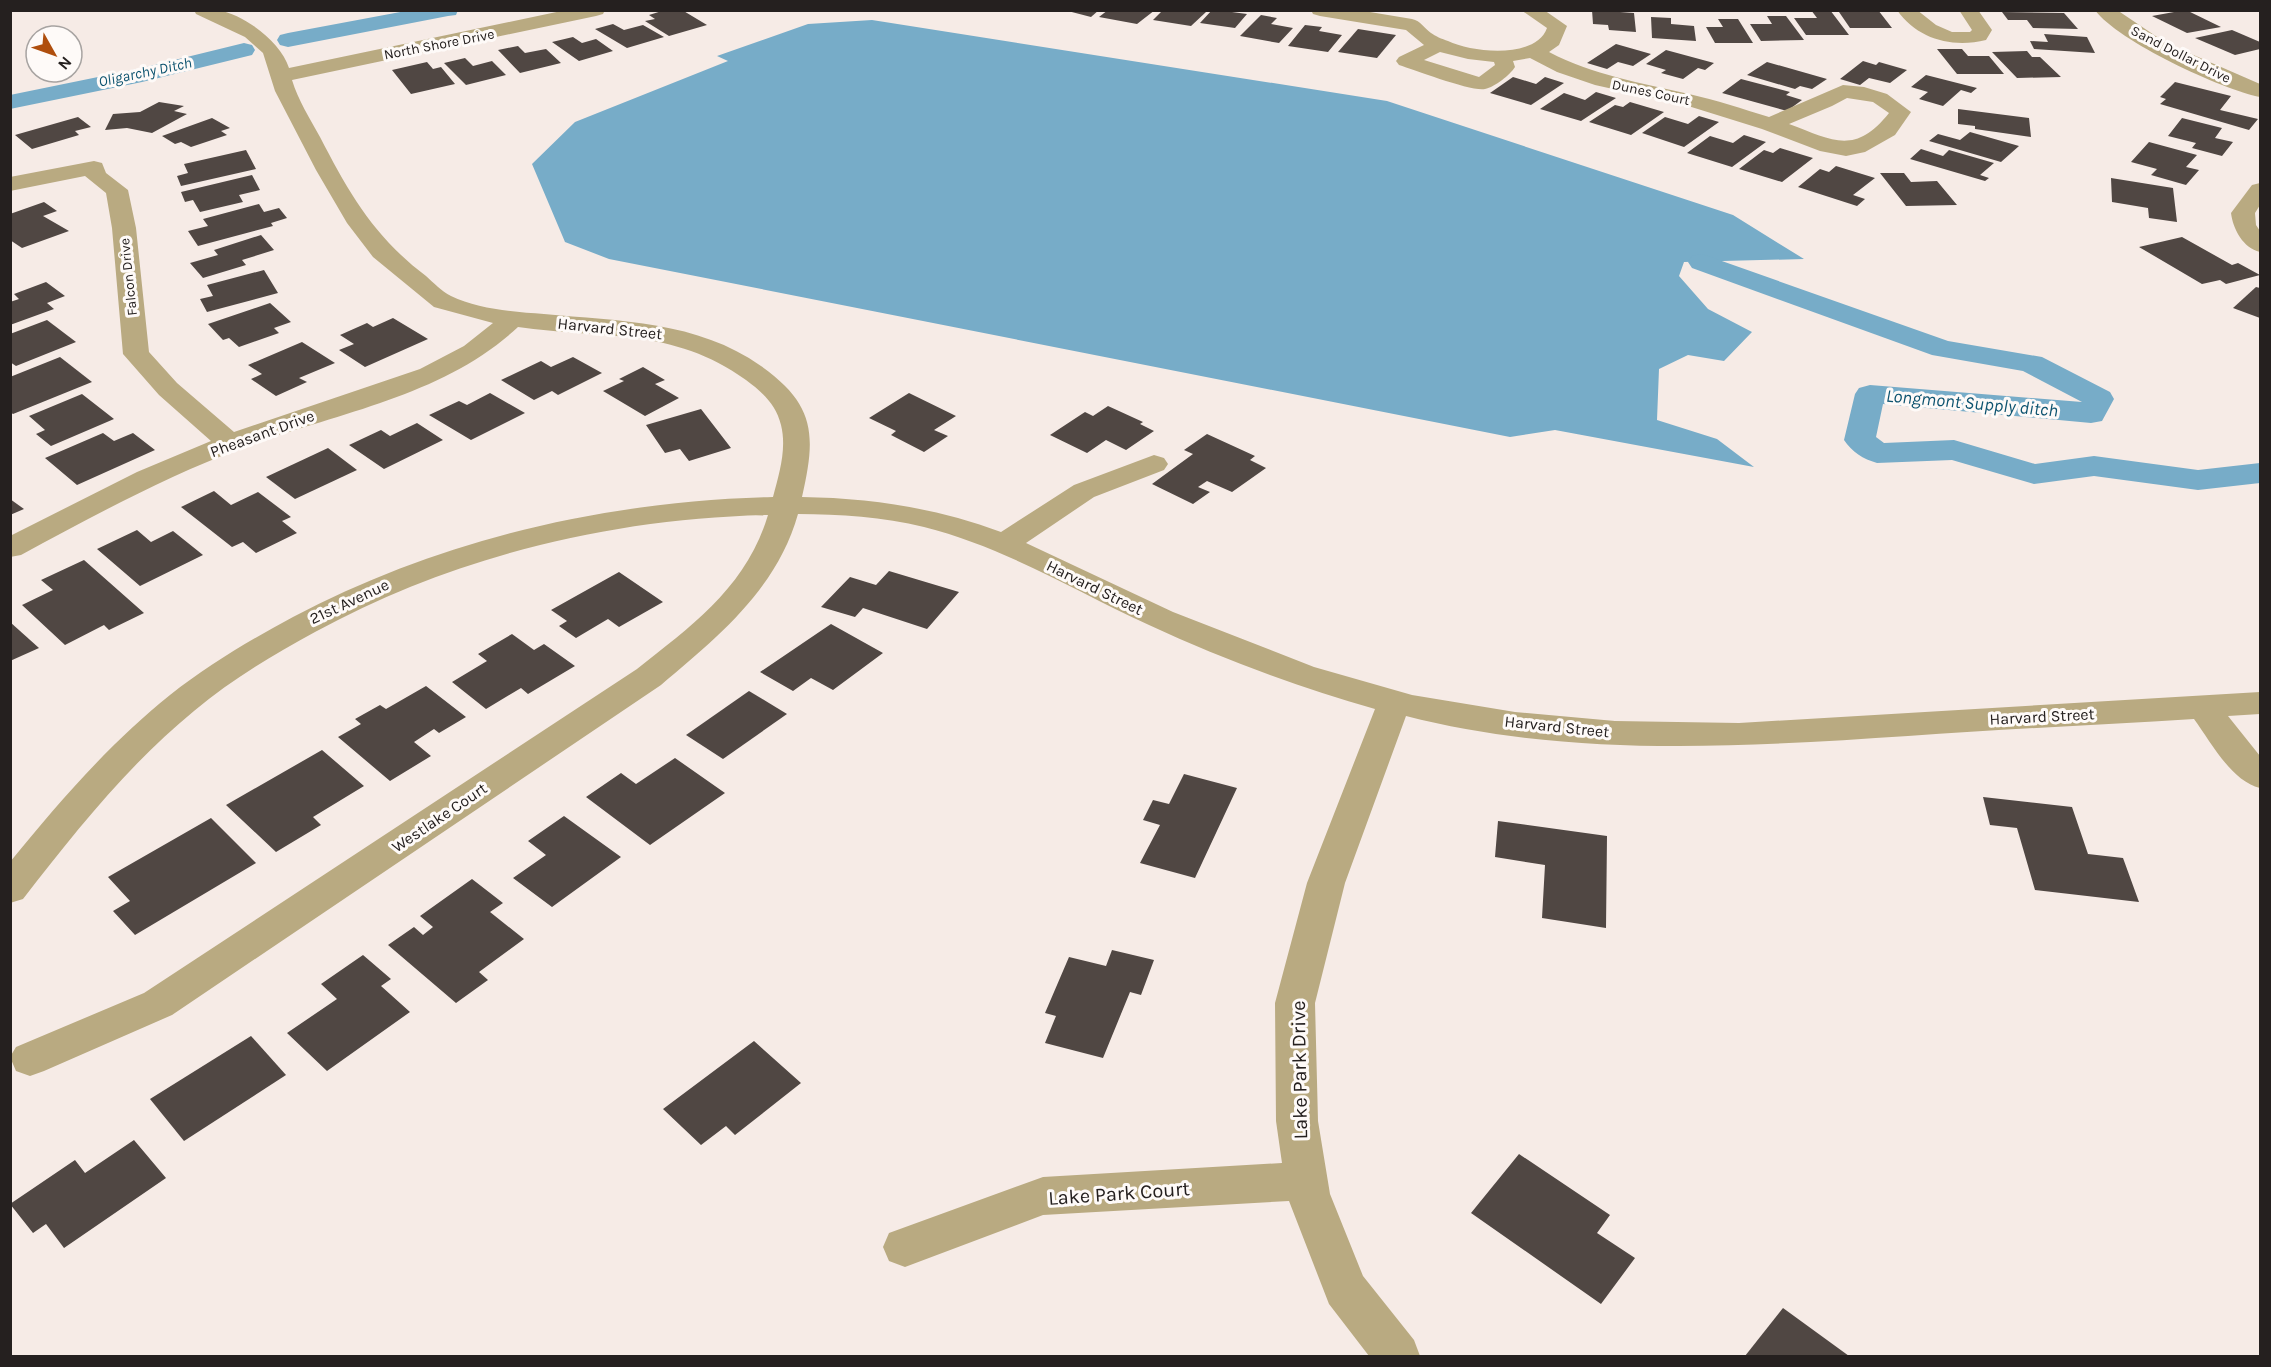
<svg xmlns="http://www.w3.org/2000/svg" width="2271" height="1367" font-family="Karla,sans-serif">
	<rect width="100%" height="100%" fill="#f6ebe6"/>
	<!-- water -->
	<path fill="#77acc8" d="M 872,20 L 1387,101 L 1733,215 L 1804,259 L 1684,262 L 1679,276 L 1708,309 L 1752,332 L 1724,361 L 1688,355 L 1659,369 L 1657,420 L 1717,439 L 1754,467 L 1555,430 L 1510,437 L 609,259 L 565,242 L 532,164 L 575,122 L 728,61 L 717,56 L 808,24 Z"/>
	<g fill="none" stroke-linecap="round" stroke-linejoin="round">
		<!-- canal -->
		<g fill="#77acc8" fill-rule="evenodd">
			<path d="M 411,10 L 458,10 L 456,15 L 448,16 L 288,47 L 280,45 L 277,40 L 280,35 L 288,33 Z"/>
			<path d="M 244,43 L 252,45 L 255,50 L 252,55 L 142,82 L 10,109 L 10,95 L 142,68 Z"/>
			<path d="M 1702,254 L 1948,341 L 2042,357 L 2110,392 L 2114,399 L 2102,421 L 2091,423 L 1883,404 L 1876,437 L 1884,443 L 1954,440 L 2035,464 L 2094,456 L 2198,470 L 2260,463 L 2260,483 L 2198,490 L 2094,476 L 2034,484 L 1952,460 L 1877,463 C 1863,459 1852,452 1844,440 L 1855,394 L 1859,388 L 1870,385 L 2082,402 L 2023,371 L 1932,355 L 1692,268 L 1688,262 L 1692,256 Z"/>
		</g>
	</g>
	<!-- building -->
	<g fill="#504743">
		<path d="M 665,10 L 682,10 L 707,25 L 669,36 L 645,21 L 655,19 L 649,15 Z"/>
		<path d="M 1064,10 L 1099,10 L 1091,17 Z"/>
		<path d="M 1108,10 L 1155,10 L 1137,24 L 1099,17 Z"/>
		<path d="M 1163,10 L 1198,10 L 1206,12 L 1191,26 L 1153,20 Z"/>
		<path d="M 1212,10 L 1234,10 L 1232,12 L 1247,14 L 1235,28 L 1200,23 Z"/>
		<path d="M 1592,10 L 1634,13 L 1636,32 L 1609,30 L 1608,25 L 1593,24 Z"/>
		<path d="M 1811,10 L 1830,10 L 1849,35 L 1806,35 L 1794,18 L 1817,18 Z"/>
		<path d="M 1856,10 L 1878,10 L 1892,28 L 1850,28 L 1839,12 L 1858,12 Z"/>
		<path d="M 2185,10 L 2186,10 L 2221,27 L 2187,33 L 2152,16 Z"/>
		<path d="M 2002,12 L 2064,13 L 2078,29 L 2033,28 L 2027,20 L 2008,20 Z"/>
		<path d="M 1261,15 L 1277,18 L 1271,24 L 1293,28 L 1279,43 L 1240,36 Z"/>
		<path d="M 1767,16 L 1786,16 L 1804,40 L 1761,41 L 1750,24 L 1772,24 Z"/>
		<path d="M 1651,17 L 1671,18 L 1671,24 L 1694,26 L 1696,41 L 1652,38 Z"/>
		<path d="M 1718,19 L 1738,19 L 1753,43 L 1715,43 L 1706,27 L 1723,27 Z"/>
		<path d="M 613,24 L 624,30 L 643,25 L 664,37 L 627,48 L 595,29 Z"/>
		<path d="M 1305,25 L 1322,27 L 1319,31 L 1342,35 L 1328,52 L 1288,46 Z"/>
		<path d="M 1358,29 L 1396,35 L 1377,58 L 1338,52 Z"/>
		<path d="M 2232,30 L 2260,42 L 2260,49 L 2235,55 L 2195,38 Z"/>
		<path d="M 2044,34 L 2087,37 L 2095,53 L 2034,49 L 2030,41 L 2048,42 Z"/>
		<path d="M 573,37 L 582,43 L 596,39 L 613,51 L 579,61 L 552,42 Z"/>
		<path d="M 1616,44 L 1651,54 L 1633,66 L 1618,62 L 1607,69 L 1587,63 Z"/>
		<path d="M 518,46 L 525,53 L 546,49 L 561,63 L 520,73 L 498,50 Z"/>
		<path d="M 1937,49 L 1962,49 L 1968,56 L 1989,56 L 2004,74 L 1957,74 Z"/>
		<path d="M 1666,50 L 1714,63 L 1705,70 L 1698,68 L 1683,79 L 1661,73 L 1666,70 L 1646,64 Z"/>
		<path d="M 2027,51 L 2032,57 L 2040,57 L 2061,77 L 2017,78 L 1992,52 Z"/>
		<path d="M 465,58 L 473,66 L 492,61 L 506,75 L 466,85 L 444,63 Z"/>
		<path d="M 1863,61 L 1876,65 L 1879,62 L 1907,70 L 1890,83 L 1869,78 L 1860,85 L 1840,79 Z"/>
		<path d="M 427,62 L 433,69 L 441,67 L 455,84 L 411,94 L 392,70 Z"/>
		<path d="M 1767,62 L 1827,79 L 1812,89 L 1800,86 L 1795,89 L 1747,75 Z"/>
		<path d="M 1926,75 L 1977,88 L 1971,93 L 1961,90 L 1943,106 L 1919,99 L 1928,92 L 1911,87 Z"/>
		<path d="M 1513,77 L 1536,84 L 1545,77 L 1564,83 L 1531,105 L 1490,93 Z"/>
		<path d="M 1741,79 L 1790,92 L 1786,95 L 1802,100 L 1787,111 L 1722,93 Z"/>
		<path d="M 2175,82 L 2231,96 L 2220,110 L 2258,119 L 2249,130 L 2160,104 L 2166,99 L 2160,97 Z"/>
		<path d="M 1596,92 L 1616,98 L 1581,121 L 1540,109 L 1564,93 L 1585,100 Z"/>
		<path d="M 159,102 L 184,106 L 174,111 L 187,114 L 152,133 L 127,128 L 105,130 L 113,114 L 140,112 Z"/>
		<path d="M 1630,102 L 1664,112 L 1631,135 L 1589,122 L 1615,105 L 1623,107 Z"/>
		<path d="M 1958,109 L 2029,118 L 2031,137 L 1975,129 L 1975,126 L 1958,124 Z"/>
		<path d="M 1699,116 L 1719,122 L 1684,147 L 1642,133 L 1665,117 L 1688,124 Z"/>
		<path d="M 78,117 L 91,127 L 75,131 L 79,135 L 32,149 L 15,135 Z"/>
		<path d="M 212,118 L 230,128 L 221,131 L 227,135 L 191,147 L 181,142 L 175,144 L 162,136 Z"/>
		<path d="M 2182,118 L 2222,128 L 2215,138 L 2233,142 L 2222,156 L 2192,148 L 2196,143 L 2168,136 Z"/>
		<path d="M 1970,132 L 2019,146 L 2001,162 L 1929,141 L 1938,134 L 1960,140 Z"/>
		<path d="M 1744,135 L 1766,142 L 1732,167 L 1687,153 L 1710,136 L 1733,143 Z"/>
		<path d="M 2149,142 L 2197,155 L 2186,167 L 2199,170 L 2186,185 L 2151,175 L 2157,169 L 2131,162 Z"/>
		<path d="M 1780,148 L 1813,158 L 1782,182 L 1739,169 L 1764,150 L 1773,153 Z"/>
		<path d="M 1921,149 L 1943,156 L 1949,150 L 1994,163 L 1980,175 L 1989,178 L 1985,181 L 1910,159 Z"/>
		<path d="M 246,150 L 256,169 L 181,186 L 177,176 L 188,173 L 184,164 Z"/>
		<path d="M 1836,166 L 1875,178 L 1853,195 L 1865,199 L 1857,206 L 1798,187 L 1820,169 L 1829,172 Z"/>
		<path d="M 1880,173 L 1904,173 L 1911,182 L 1937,181 L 1957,205 L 1906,206 Z"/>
		<path d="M 252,175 L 260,190 L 239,195 L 243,202 L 200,212 L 193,200 L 185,202 L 181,192 Z"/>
		<path d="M 2111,178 L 2173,188 L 2177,222 L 2149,218 L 2148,208 L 2112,202 Z"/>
		<path d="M 44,202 L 57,211 L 43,216 L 69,231 L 22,248 L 10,240 L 10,214 Z"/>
		<path d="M 259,204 L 264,212 L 279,208 L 287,218 L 271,223 L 273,226 L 198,246 L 188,231 L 208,226 L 203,219 Z"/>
		<path d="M 261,235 L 274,250 L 242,260 L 246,265 L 203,278 L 190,263 L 218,255 L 214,250 Z"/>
		<path d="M 2182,237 L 2232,265 L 2238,263 L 2260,275 L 2226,284 L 2220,280 L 2202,284 L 2139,247 Z"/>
		<path d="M 264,270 L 278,293 L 207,312 L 200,299 L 213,296 L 207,285 Z"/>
		<path d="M 46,282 L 65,296 L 47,303 L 54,309 L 10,325 L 10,302 L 19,299 L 14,294 Z"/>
		<path d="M 2256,287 L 2260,288 L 2260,318 L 2233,308 Z"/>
		<path d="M 270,303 L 291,322 L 274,328 L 279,333 L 239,347 L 229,338 L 223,340 L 208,324 Z"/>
		<path d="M 393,318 L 428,339 L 365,367 L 339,350 L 354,344 L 340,335 L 367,323 L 373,327 Z"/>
		<path d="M 47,320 L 76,342 L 16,366 L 10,362 L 10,334 Z"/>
		<path d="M 302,342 L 335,363 L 299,378 L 307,382 L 276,396 L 251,379 L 262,374 L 248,365 Z"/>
		<path d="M 60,357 L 92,382 L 13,414 L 10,412 L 10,377 Z"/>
		<path d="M 573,357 L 602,373 L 558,395 L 552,391 L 534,400 L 501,380 L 541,361 L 551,367 Z"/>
		<path d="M 643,367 L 665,380 L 655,384 L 679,398 L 645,416 L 603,391 L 624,381 L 619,379 Z"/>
		<path d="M 490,393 L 525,413 L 471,440 L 429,415 L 459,401 L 467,405 Z"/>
		<path d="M 909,393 L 956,416 L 934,430 L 948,436 L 924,452 L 891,435 L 896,431 L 869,418 Z"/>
		<path d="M 82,394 L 114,419 L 51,446 L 36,434 L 45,430 L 29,416 Z"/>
		<path d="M 1108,406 L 1143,422 L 1140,424 L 1154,431 L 1126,450 L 1106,440 L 1087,453 L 1050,435 L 1085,412 L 1093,416 Z"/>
		<path d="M 701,409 L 731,448 L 689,461 L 680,449 L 665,453 L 646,425 Z"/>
		<path d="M 417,423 L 443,440 L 384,469 L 349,445 L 381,430 L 390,436 Z"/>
		<path d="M 103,433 L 114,441 L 133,433 L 155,450 L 77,485 L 45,458 Z"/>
		<path d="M 1207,434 L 1255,456 L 1250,460 L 1266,468 L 1232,492 L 1207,481 L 1198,487 L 1210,492 L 1193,504 L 1152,484 L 1193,454 L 1184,450 Z"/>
		<path d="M 328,448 L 357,470 L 295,499 L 266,477 Z"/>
		<path d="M 214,491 L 231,505 L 258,492 L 291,517 L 282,521 L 297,533 L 256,553 L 243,542 L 232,547 L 181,507 Z"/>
		<path d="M 10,499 L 24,509 L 10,515 Z"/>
		<path d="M 137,530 L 151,542 L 173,531 L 203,555 L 140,586 L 97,549 Z"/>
		<path d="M 84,560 L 144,613 L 109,630 L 104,625 L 65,645 L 22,605 L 53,590 L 41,580 Z"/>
		<path d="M 889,571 L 959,592 L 927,629 L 863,608 L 855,617 L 821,607 L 850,577 L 876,585 Z"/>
		<path d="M 619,572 L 663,602 L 619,627 L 608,619 L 576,638 L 559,626 L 567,621 L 551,610 Z"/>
		<path d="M 10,622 L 39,648 L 10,661 Z"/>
		<path d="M 831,624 L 883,653 L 833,690 L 811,678 L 793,691 L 760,672 Z"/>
		<path d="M 512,634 L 534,650 L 544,644 L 575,666 L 528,694 L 521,688 L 486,709 L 452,682 L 487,661 L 478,654 Z"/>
		<path d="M 426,686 L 466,717 L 439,733 L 434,729 L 414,742 L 431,756 L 390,781 L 338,737 L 361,724 L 355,719 L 380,705 L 386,709 Z"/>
		<path d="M 749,691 L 787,714 L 723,759 L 686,735 Z"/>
		<path d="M 322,750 L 364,786 L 313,817 L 321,825 L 276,852 L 226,805 Z"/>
		<path d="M 675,758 L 725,793 L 650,845 L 586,797 L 621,773 L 636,784 Z"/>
		<path d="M 1184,774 L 1237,788 L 1195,878 L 1140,863 L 1160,825 L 1143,820 L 1153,800 L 1169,804 Z"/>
		<path d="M 1983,797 L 2072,807 L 2088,854 L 2123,858 L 2139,902 L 2035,890 L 2017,828 L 1990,825 Z"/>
		<path d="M 564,816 L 621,857 L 552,907 L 513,878 L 546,855 L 528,841 Z"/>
		<path d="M 211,818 L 256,863 L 135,935 L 113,911 L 130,901 L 108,877 Z"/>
		<path d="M 1498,821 L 1607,836 L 1606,928 L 1542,918 L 1545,865 L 1495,857 Z"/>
		<path d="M 472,879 L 503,903 L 490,912 L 524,939 L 479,972 L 488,980 L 456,1003 L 388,945 L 414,927 L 423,935 L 433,927 L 420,916 Z"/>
		<path d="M 1112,950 L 1154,960 L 1141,995 L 1130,992 L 1103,1058 L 1045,1043 L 1056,1016 L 1045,1013 L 1069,957 L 1106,966 Z"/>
		<path d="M 363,955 L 391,979 L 381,986 L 410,1012 L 327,1071 L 287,1033 L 337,999 L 321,984 Z"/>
		<path d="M 251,1036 L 286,1075 L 184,1141 L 150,1099 Z"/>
		<path d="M 754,1041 L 801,1083 L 735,1135 L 726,1126 L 701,1145 L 663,1109 Z"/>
		<path d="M 134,1140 L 166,1178 L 64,1248 L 46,1224 L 33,1233 L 10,1204 L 75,1160 L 85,1173 Z"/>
		<path d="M 1519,1154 L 1610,1215 L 1597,1233 L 1635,1258 L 1601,1304 L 1471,1213 Z"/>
		<path d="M 1783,1308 L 1849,1356 L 1745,1356 Z"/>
	</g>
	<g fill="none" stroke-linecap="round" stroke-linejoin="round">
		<!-- minor -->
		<g fill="#b9aa81" fill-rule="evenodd">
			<path d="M 194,10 C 202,10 210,9 218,10 C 245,15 281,42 289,68 L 566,10 L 605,10 L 603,14 L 596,16 L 292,80 C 298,100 310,119 320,137 C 349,193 374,237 426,276 C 434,283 441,291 451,296 C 478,309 514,312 544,314 C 619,321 698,321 761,366 C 816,405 816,436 802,497 C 871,498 936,508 1001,532 L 1074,485 L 1154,455 L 1164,458 L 1168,464 L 1164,470 L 1094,497 L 1026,543 L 1173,612 L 1314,667 L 1412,695 L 1515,712 L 1615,721 L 1739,723 L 2260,692 L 2260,714 L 2228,716 L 2260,756 L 2260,788 C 2231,781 2211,742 2194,719 C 2099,725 2003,729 1908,736 C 1741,747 1570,758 1406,716 L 1345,883 L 1315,1003 L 1318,1121 L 1330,1194 L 1363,1276 L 1414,1340 L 1420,1356 L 1369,1356 L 1329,1304 L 1289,1201 L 1043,1215 L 905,1267 L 889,1261 L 883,1247 L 889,1233 L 1043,1177 L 1282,1163 L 1276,1121 L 1275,1003 L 1307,883 L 1375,709 C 1298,687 1222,659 1149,625 C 1075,591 1004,547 924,527 C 883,517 840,514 798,514 C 777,589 718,637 661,685 L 172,1015 L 44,1071 L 30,1076 L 16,1071 L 10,1057 L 16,1047 L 144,993 L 637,669 C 693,625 747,586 768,515 C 609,519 455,556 315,632 C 273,655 231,680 194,711 C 128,765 75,832 23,899 L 10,903 L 10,862 C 59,802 110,743 170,695 C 208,665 250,640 293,617 C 441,539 606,501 773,497 C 779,474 787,449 781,425 C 776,404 762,392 746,380 C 673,327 601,339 518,327 C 443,397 335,413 242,448 C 165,477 93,516 21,555 L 10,557 L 10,536 L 137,472 L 211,441 L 159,395 L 123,354 L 112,228 L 106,193 L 85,176 L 10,191 L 10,177 L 94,161 L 102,163 L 106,173 L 128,190 L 136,228 L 149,352 L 177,383 L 234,432 L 420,369 L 464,346 L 493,323 L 434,307 L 373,257 L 347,223 L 316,170 L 275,91 L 263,53 L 245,37 L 196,14 Z"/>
			<path d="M 1311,10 L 1358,10 L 1412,19 C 1421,21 1424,28 1431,33 C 1435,36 1442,39 1448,41 C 1473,53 1536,59 1547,28 L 1521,10 L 1544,10 L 1567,26 L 1559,45 L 1549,52 C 1593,75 1641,83 1689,94 C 1716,100 1743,109 1769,117 L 1843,85 L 1864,87 L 1887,94 L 1911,112 L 1895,135 L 1865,152 L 1846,156 L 1820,151 L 1762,129 L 1685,105 L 1595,85 L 1557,72 L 1530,58 L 1513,61 L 1515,67 C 1510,75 1495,87 1485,89 C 1472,92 1415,70 1399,65 L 1396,61 L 1399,57 L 1424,45 L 1406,30 L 1320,16 L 1313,14 ZM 1440,52 L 1468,59 L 1494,62 L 1495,65 L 1479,77 L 1424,60 ZM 1847,98 L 1873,102 L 1889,113 C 1855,156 1832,140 1789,124 L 1832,106 Z"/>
			<path d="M 1897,10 L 1917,10 L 1936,25 L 1952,32 L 1970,32 L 1972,30 L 1959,10 L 1978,10 L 1992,30 L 1986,40 C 1953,48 1918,40 1897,10 Z"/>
			<path d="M 2095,10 L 2117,10 L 2166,43 L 2260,84 L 2260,97 C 2223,90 2117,41 2095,10 Z"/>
			<path d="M 2260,183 L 2260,205 L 2255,213 L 2256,225 L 2260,231 L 2260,252 C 2243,248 2233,229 2231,213 L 2252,185 Z"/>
		</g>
	</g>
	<g text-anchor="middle" stroke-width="6" stroke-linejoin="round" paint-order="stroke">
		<!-- far-street labels -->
		<g font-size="14" fill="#25201f" stroke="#fefaf8">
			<text transform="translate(439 44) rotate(-11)" y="5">North Shore Drive</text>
			<text transform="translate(2181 54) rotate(27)" y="5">Sand Dollar Drive</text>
			<text transform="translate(1651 92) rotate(12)" y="5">Dunes Court</text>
			<text transform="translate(128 277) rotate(-96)" y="5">Falcon Drive</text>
		</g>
		<!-- far-water labels -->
		<g font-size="15" font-style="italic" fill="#0d536f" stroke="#fefaf8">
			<text transform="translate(145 72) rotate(-12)" y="5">Oligarchy Ditch</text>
		</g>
		<!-- street labels -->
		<g font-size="16" fill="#25201f" stroke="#fefaf8">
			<text transform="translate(610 328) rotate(6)" y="6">Harvard Street</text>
			<text transform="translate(262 433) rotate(-20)" y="6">Pheasant Drive</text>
			<text transform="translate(1095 587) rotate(26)" y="6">Harvard Street</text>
			<text transform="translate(349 601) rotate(-25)" y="6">21st Avenue</text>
			<text transform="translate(2042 716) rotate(-3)" y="6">Harvard Street</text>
			<text transform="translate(1557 726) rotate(6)" y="6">Harvard Street</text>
			<text transform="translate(439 817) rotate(-34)" y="6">Westlake Court</text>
		</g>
		<!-- water labels -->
		<g font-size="18" font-style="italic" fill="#0d536f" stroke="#fefaf8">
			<text transform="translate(1972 403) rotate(5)" y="6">Longmont Supply ditch</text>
		</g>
		<!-- near-street labels -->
		<g font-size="20" fill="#25201f" stroke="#fefaf8">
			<text transform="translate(1299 1070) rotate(-91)" y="7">Lake Park Drive</text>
			<text transform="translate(1119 1193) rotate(-4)" y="7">Lake Park Court</text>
		</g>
	</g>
	<!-- border -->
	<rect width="2271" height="1367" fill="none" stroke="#25201f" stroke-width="24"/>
	<!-- north arrow -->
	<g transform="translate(54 54) rotate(130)"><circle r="28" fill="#fefaf8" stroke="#a7a3a1" stroke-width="1.5"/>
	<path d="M0-4.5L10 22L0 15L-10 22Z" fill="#af4e0d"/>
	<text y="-9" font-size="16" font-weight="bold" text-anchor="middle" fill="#25201f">N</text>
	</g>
</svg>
